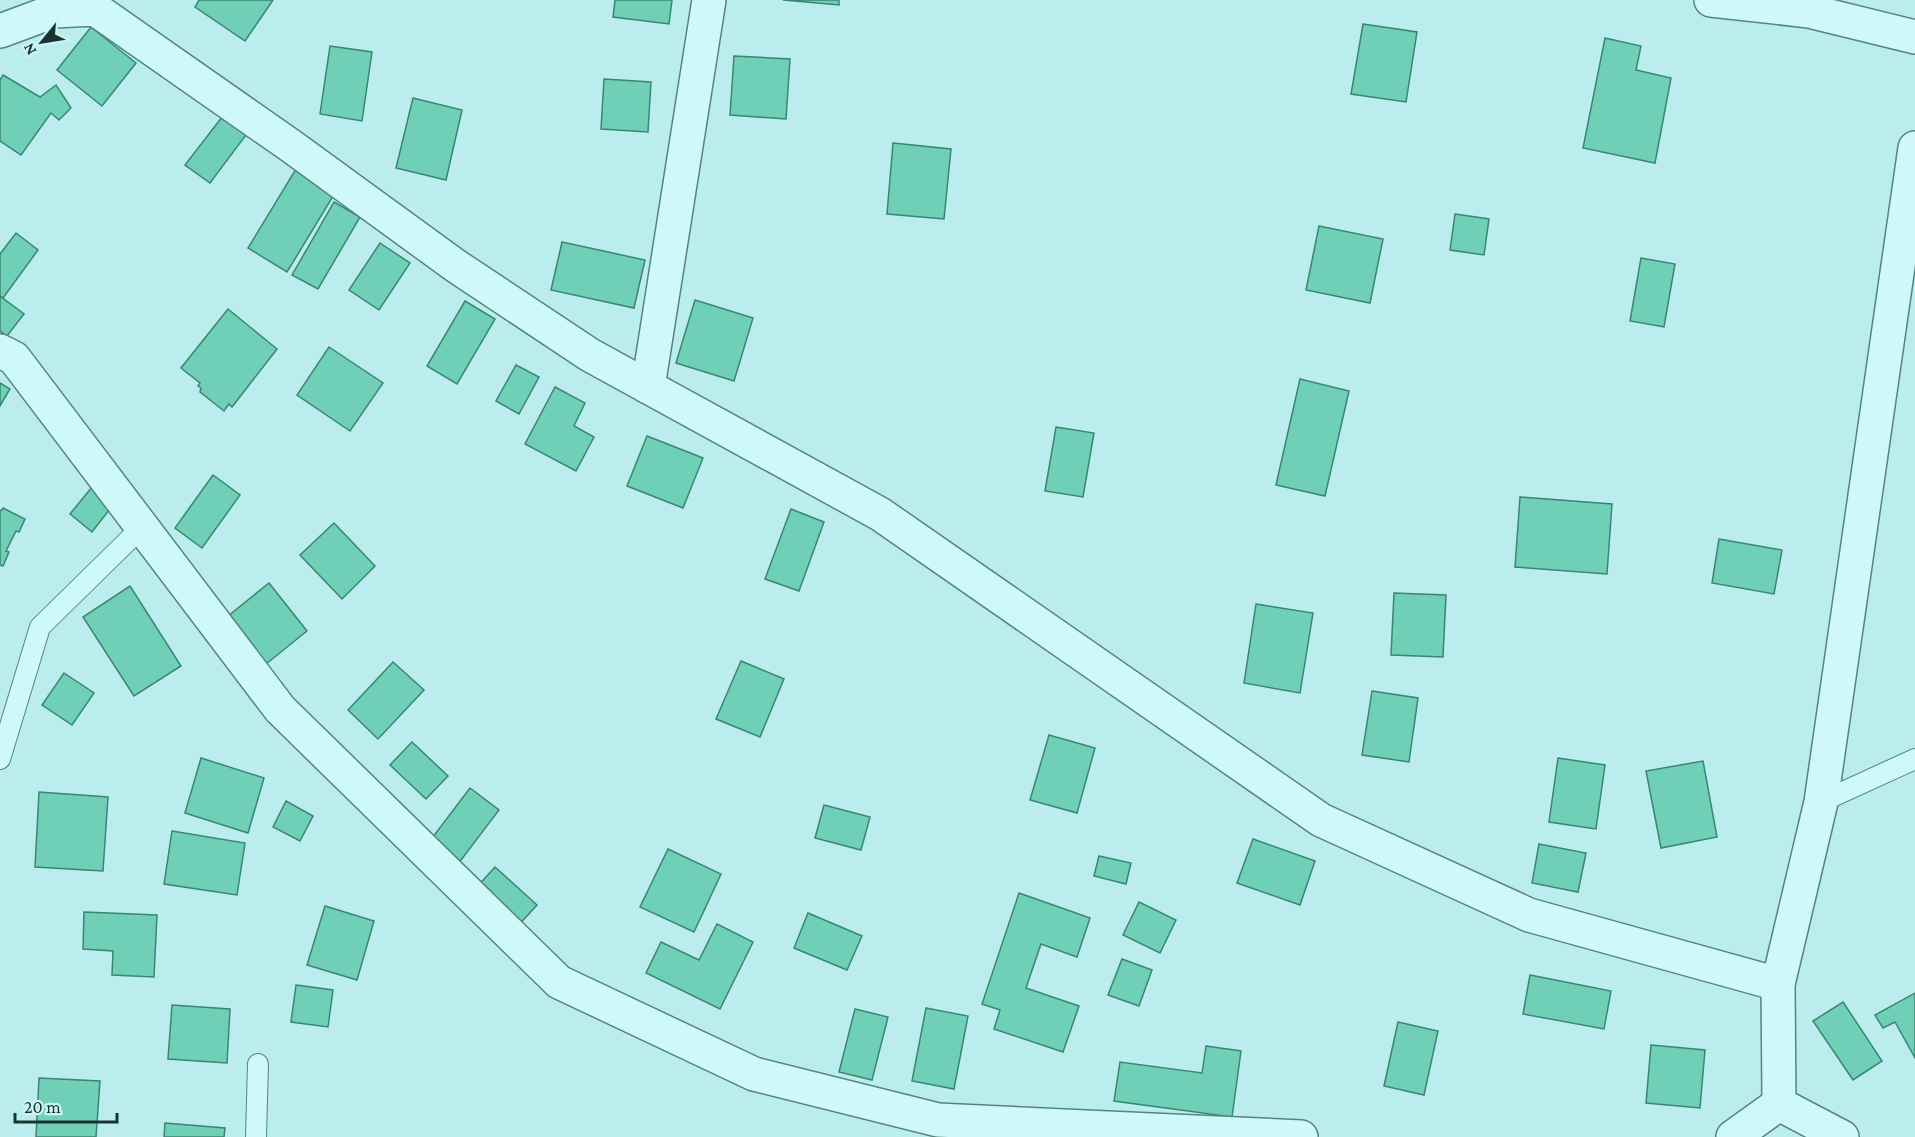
<svg xmlns="http://www.w3.org/2000/svg" width="1915" height="1137" font-family="'Crimson Pro',serif">
	<rect width="100%" height="100%" fill="#bbedef"/>
	<!-- building -->
	<g fill="#6fcfb7" stroke="#3a8671" stroke-width="1.5">
		<path d="M 199,0 L 273,0 L 245,41 L 195,7 Z"/>
		<path d="M 615,0 L 672,0 L 669,24 L 613,17 Z"/>
		<path d="M 783,0 L 839,0 L 839,5 Z"/>
		<path d="M 1363,24 L 1417,32 L 1406,102 L 1351,94 Z"/>
		<path d="M 91,27 L 136,63 L 102,106 L 57,70 Z"/>
		<path d="M 1605,38 L 1641,46 L 1636,70 L 1671,78 L 1655,163 L 1583,148 Z"/>
		<path d="M 330,46 L 372,52 L 362,121 L 320,114 Z"/>
		<path d="M 734,56 L 790,59 L 786,119 L 730,115 Z"/>
		<path d="M 3,75 L 40,97 L 56,85 L 71,108 L 59,120 L 51,113 L 21,155 L 0,141 L 0,80 Z"/>
		<path d="M 604,79 L 651,82 L 648,132 L 601,129 Z"/>
		<path d="M 413,98 L 462,110 L 446,180 L 396,168 Z"/>
		<path d="M 222,117 L 246,135 L 210,183 L 185,165 Z"/>
		<path d="M 893,143 L 951,149 L 944,219 L 887,214 Z"/>
		<path d="M 299,164 L 338,188 L 287,272 L 248,248 Z"/>
		<path d="M 334,202 L 360,217 L 318,289 L 292,275 Z"/>
		<path d="M 1455,214 L 1489,219 L 1484,255 L 1450,250 Z"/>
		<path d="M 1319,226 L 1383,239 L 1370,303 L 1306,290 Z"/>
		<path d="M 16,233 L 38,250 L 3,298 L 0,296 L 0,254 Z"/>
		<path d="M 562,242 L 645,260 L 634,308 L 551,290 Z"/>
		<path d="M 380,243 L 410,263 L 379,310 L 349,290 Z"/>
		<path d="M 1641,258 L 1675,264 L 1664,327 L 1630,321 Z"/>
		<path d="M 0,296 L 24,314 L 7,336 L 0,331 Z"/>
		<path d="M 695,300 L 753,318 L 734,381 L 676,363 Z"/>
		<path d="M 465,301 L 495,319 L 457,384 L 427,366 Z"/>
		<path d="M 228,309 L 277,349 L 232,407 L 229,404 L 224,411 L 200,392 L 201,388 L 198,386 L 200,383 L 181,368 Z"/>
		<path d="M 329,347 L 383,383 L 350,431 L 297,395 Z"/>
		<path d="M 516,365 L 539,377 L 519,414 L 496,401 Z"/>
		<path d="M 1300,379 L 1349,391 L 1325,496 L 1276,485 Z"/>
		<path d="M 0,383 L 10,389 L 0,406 Z"/>
		<path d="M 555,387 L 585,403 L 574,426 L 594,437 L 576,471 L 525,444 Z"/>
		<path d="M 1056,427 L 1094,433 L 1083,497 L 1045,491 Z"/>
		<path d="M 647,436 L 703,458 L 683,508 L 627,486 Z"/>
		<path d="M 213,475 L 240,495 L 202,548 L 175,528 Z"/>
		<path d="M 92,487 L 113,505 L 92,532 L 70,514 Z"/>
		<path d="M 1520,497 L 1612,504 L 1607,574 L 1515,567 Z"/>
		<path d="M 3,508 L 25,519 L 19,532 L 16,531 L 6,551 L 9,552 L 3,566 L 0,565 L 0,510 L 2,510 Z"/>
		<path d="M 791,509 L 824,522 L 799,591 L 765,579 Z"/>
		<path d="M 334,523 L 375,566 L 342,599 L 300,555 Z"/>
		<path d="M 1719,539 L 1782,550 L 1774,594 L 1712,583 Z"/>
		<path d="M 269,583 L 307,631 L 266,664 L 228,616 Z"/>
		<path d="M 130,586 L 181,666 L 134,696 L 83,617 Z"/>
		<path d="M 1394,593 L 1446,595 L 1443,657 L 1391,655 Z"/>
		<path d="M 1256,604 L 1313,613 L 1300,693 L 1244,683 Z"/>
		<path d="M 741,661 L 784,679 L 760,737 L 716,719 Z"/>
		<path d="M 393,662 L 424,690 L 378,739 L 348,710 Z"/>
		<path d="M 64,673 L 94,693 L 72,725 L 42,705 Z"/>
		<path d="M 1372,691 L 1418,698 L 1409,762 L 1362,755 Z"/>
		<path d="M 1049,735 L 1095,748 L 1077,813 L 1030,800 Z"/>
		<path d="M 412,742 L 448,776 L 426,799 L 390,765 Z"/>
		<path d="M 201,758 L 264,778 L 248,833 L 185,813 Z"/>
		<path d="M 1558,758 L 1605,765 L 1596,829 L 1549,822 Z"/>
		<path d="M 1703,761 L 1717,837 L 1661,848 L 1646,771 Z"/>
		<path d="M 470,788 L 499,810 L 458,864 L 429,842 Z"/>
		<path d="M 39,792 L 108,797 L 103,871 L 35,867 Z"/>
		<path d="M 286,801 L 313,816 L 300,841 L 273,827 Z"/>
		<path d="M 824,805 L 870,817 L 861,850 L 815,838 Z"/>
		<path d="M 172,831 L 245,843 L 237,895 L 164,884 Z"/>
		<path d="M 1253,839 L 1315,861 L 1300,905 L 1237,883 Z"/>
		<path d="M 1539,844 L 1586,853 L 1578,892 L 1532,883 Z"/>
		<path d="M 668,849 L 721,874 L 694,932 L 640,907 Z"/>
		<path d="M 1099,856 L 1131,863 L 1126,884 L 1094,876 Z"/>
		<path d="M 495,867 L 537,905 L 517,927 L 475,889 Z"/>
		<path d="M 1019,893 L 1090,918 L 1077,957 L 1041,944 L 1026,988 L 1079,1006 L 1063,1052 L 994,1029 L 1000,1010 L 982,1004 Z"/>
		<path d="M 1139,902 L 1176,920 L 1160,953 L 1123,935 Z"/>
		<path d="M 325,906 L 374,921 L 357,980 L 307,965 Z"/>
		<path d="M 84,912 L 157,915 L 154,977 L 112,975 L 113,951 L 83,949 Z"/>
		<path d="M 808,913 L 862,936 L 847,970 L 794,948 Z"/>
		<path d="M 717,924 L 753,942 L 720,1009 L 646,973 L 661,942 L 699,960 Z"/>
		<path d="M 1122,959 L 1152,970 L 1139,1006 L 1108,995 Z"/>
		<path d="M 1530,975 L 1611,991 L 1604,1029 L 1523,1014 Z"/>
		<path d="M 296,985 L 333,990 L 328,1027 L 291,1022 Z"/>
		<path d="M 1915,993 L 1915,1058 L 1895,1022 L 1883,1028 L 1875,1015 Z"/>
		<path d="M 1843,1002 L 1882,1061 L 1853,1080 L 1813,1021 Z"/>
		<path d="M 172,1005 L 230,1009 L 227,1063 L 168,1059 Z"/>
		<path d="M 926,1008 L 968,1016 L 954,1089 L 912,1081 Z"/>
		<path d="M 855,1009 L 888,1017 L 872,1080 L 839,1072 Z"/>
		<path d="M 1398,1022 L 1438,1031 L 1424,1095 L 1384,1086 Z"/>
		<path d="M 1651,1045 L 1705,1050 L 1700,1108 L 1646,1103 Z"/>
		<path d="M 1206,1046 L 1241,1051 L 1232,1117 L 1114,1101 L 1120,1062 L 1202,1073 Z"/>
		<path d="M 39,1078 L 100,1081 L 96,1137 L 36,1137 Z"/>
		<path d="M 165,1123 L 225,1128 L 224,1137 L 164,1137 Z"/>
	</g>
	<g fill="none" stroke-linecap="round" stroke-linejoin="round">
		<!-- service casing -->
		<g stroke="#54867f" stroke-width="22">
			<g id="service">
				<path d="M 0,759 L 40,627 L 142,527"/>
				<path d="M 1821,802 L 1915,759"/>
				<path d="M 256,1137 L 258,1064"/>
			</g>
		</g>
		<!-- minor casing -->
		<g stroke="#54867f" stroke-width="36">
			<g id="minor">
				<path d="M 1711,0 L 1809,11 L 1915,37"/>
				<path d="M 0,31 L 54,11 L 95,9 L 291,146 L 456,266 L 590,355 L 880,514 L 1321,820 L 1529,915 L 1778,984"/>
				<path d="M 0,351 L 14,358 L 280,709 L 559,982 L 754,1074 L 938,1120 L 1301,1137"/>
				<path d="M 648,387 L 709,0"/>
				<path d="M 1733,1137 L 1779,1104"/>
				<path d="M 1842,1137 L 1779,1104 L 1778,984 L 1821,802 L 1915,148"/>
			</g>
		</g>
		<!-- service -->
		<use href="#service" stroke="#cef8fa" stroke-width="20"/>
		<!-- minor -->
		<use href="#minor" stroke="#cef8fa" stroke-width="33"/>
	</g>
	<!-- north arrow -->
	<g transform="translate(42 42) rotate(240)" stroke="#caf4f6" stroke-width="4.5" paint-order="stroke">
	<path d="M0-4.5L10 22L0 15L-10 22Z" fill="#1a3530"/>
	<text y="-9" font-size="16" font-weight="bold" text-anchor="middle" fill="#1a3530">N</text>
	</g>
	<!-- scale -->
	<path d="M15 1113v9h102v-9" fill="none" stroke="#1a3530" stroke-width="3"/>
	<text x="24" y="1113" font-size="18" fill="#1a3530" stroke="#caf4f6" stroke-width="4.5" paint-order="stroke">20 m</text>
</svg>
